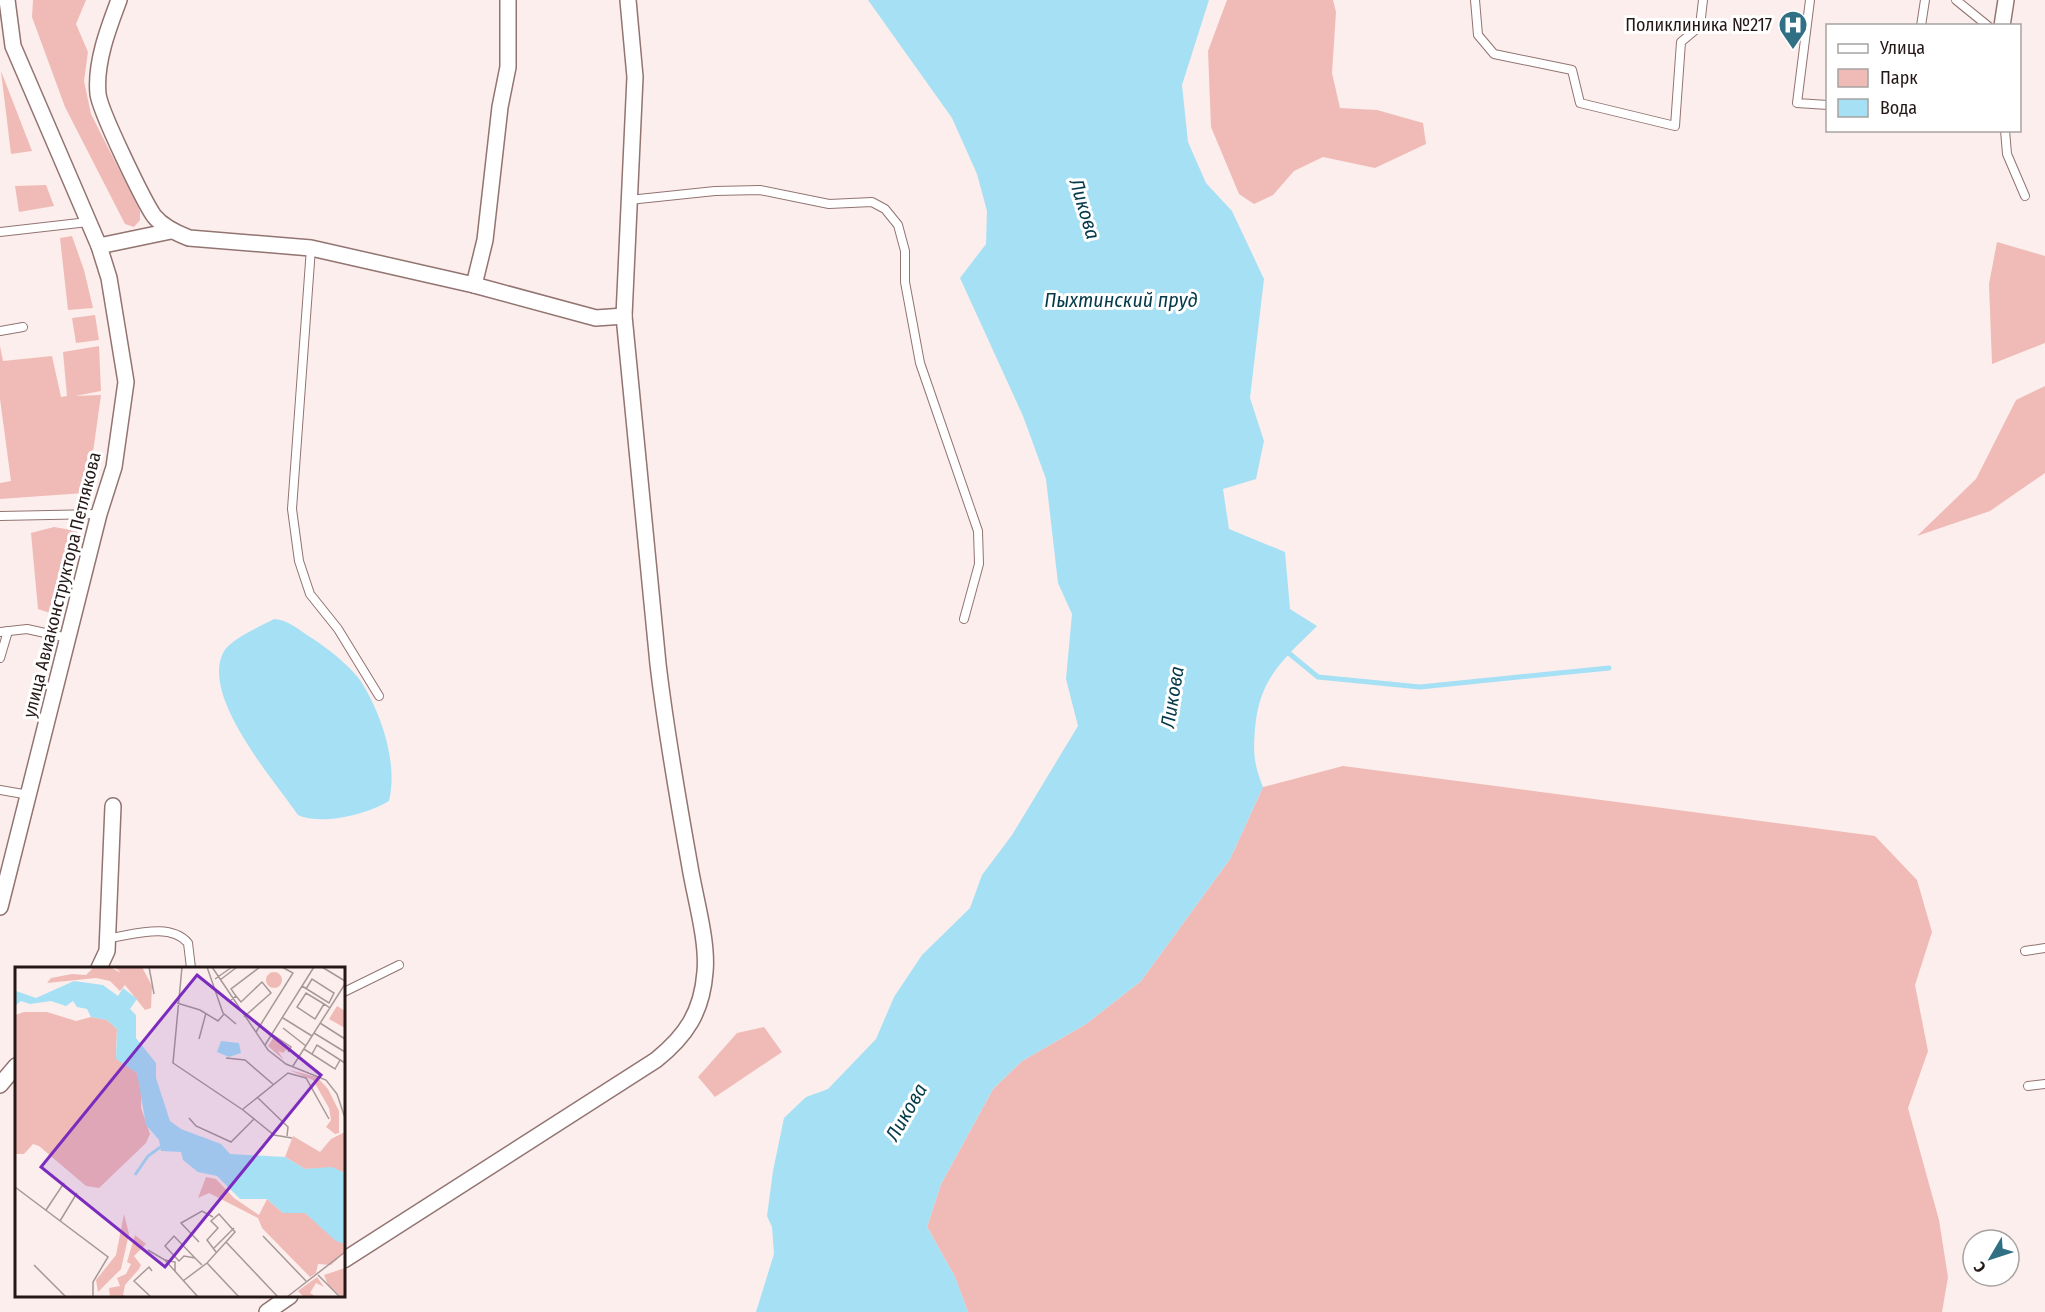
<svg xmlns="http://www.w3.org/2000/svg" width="2045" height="1312" font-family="'Fira Sans Condensed',sans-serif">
	<rect width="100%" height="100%" fill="#fceeec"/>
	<!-- green -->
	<g fill="#f0bbb6">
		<path d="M 33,0 L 86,0 L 76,24 L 88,52 L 84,81 L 91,114 L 140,211 L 140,220 L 134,227 L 125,224 L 65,107 L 32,17 Z"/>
		<path d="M 1227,0 L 1333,0 L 1336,12 L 1332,73 L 1340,108 L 1377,110 L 1423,123 L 1426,144 L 1375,168 L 1323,157 L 1294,171 L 1273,195 L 1254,204 L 1239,194 L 1211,127 L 1208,51 Z"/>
		<path d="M 1,71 L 32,151 L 11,154 Z"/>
		<path d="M 46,185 L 54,206 L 19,212 L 15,186 Z"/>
		<path d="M 72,236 L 84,270 L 93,308 L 68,310 L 60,238 Z"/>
		<path d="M 1997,242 L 2045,256 L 2045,343 L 1992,364 L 1989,284 Z"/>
		<path d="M 95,315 L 99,340 L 76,343 L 72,318 Z"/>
		<path d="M 0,346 L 3,361 L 52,356 L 61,397 L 67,396 L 63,352 L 99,346 L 101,391 L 75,396 L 101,395 L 88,488 L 84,493 L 0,499 L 0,483 L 11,481 L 0,399 Z"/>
		<path d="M 2045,386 L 2045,473 L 1990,511 L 1917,536 L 1976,479 L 2016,400 Z"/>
		<path d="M 54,527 L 77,531 L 78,538 L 59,616 L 38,609 L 31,533 Z"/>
		<path d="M 1343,766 L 1875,836 L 1917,880 L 1932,932 L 1915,985 L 1928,1051 L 1908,1108 L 1939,1220 L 1948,1277 L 1942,1312 L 968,1312 L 955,1277 L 927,1227 L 941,1184 L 993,1089 L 1022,1061 L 1086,1024 L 1141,981 L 1230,859 L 1263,787 Z"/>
		<path d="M 764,1027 L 782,1052 L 715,1097 L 698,1077 L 737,1033 Z"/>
	</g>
	<!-- water -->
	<g fill="#a6e0f5">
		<path d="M 868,0 L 1209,0 L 1182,85 L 1188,142 L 1206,183 L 1232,211 L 1264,279 L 1250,398 L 1264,441 L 1256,479 L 1223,489 L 1229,529 L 1285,552 L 1290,609 L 1317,626 C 1283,660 1259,678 1255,729 C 1253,754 1254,764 1263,787 L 1230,859 L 1141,981 L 1086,1024 L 1022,1061 L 993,1089 L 941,1184 L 927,1227 L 955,1277 L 968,1312 L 756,1312 L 774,1254 L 772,1227 L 767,1216 L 773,1171 L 784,1118 L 806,1097 L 828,1089 L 876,1039 L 894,997 L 922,955 L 970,908 L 982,875 L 1012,835 L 1078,726 L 1066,679 L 1072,614 L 1058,583 L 1046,479 L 1023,416 L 960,278 L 986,244 L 987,211 L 977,174 L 952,118 Z"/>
		<path d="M 274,619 C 288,620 298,629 310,637 C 325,646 353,668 362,683 C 382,716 398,763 389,801 C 368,814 321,826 298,815 C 274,780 199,695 224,651 C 231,639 261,626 274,619 Z"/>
	</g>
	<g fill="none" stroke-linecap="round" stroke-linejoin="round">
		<!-- stream -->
		<path stroke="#a6e0f5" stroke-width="5" d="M 1285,650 L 1318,677 L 1420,687 L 1609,668"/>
		<!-- lane casing -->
		<g stroke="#927471" stroke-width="10">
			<g id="lane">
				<path d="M 1475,0 L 1478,35 L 1494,54 L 1572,70 L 1580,103 L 1675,126 L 1681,42 L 1700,26 L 1703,0"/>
				<path d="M 1810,0 L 1797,103 L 1828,105"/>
				<path d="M 1956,0 L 1988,26"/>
				<path d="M 1921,26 L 1925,0"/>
				<path d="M 2005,130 L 2007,154 L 2025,196"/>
				<path d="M 629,200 L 715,191 L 760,190 L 829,204 L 872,202 L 885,209 L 898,225 L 905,251 L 905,282 L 920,363 L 978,531 L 979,564 L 964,619"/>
				<path d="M 0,232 L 88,222"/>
				<path d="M 311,248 L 292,509 L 299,561 L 310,594 L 338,629 L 379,696"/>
				<path d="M 0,331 L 23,327"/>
				<path d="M 0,516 L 99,514"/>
				<path d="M 0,632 L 27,629 L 68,638"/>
				<path d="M 0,658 L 8,631"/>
				<path d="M 0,790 L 29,795"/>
				<path d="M 109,938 C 133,935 170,922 188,943 L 191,968"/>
				<path d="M 2025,951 L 2045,948"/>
				<path d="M 344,992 L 399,965"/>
				<path d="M 2028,1086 L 2045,1084"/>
			</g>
		</g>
		<!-- street casing -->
		<g stroke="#927471" stroke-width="18">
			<g id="street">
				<path d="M 119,0 C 108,29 95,63 98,94 C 100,111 143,200 154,216 C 163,227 176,233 189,238 L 311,248 L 474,285 L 596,318 L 624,316"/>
				<path d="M 2002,26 L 2006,0"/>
				<path d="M 99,246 L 171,231"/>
				<path d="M 474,285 L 485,240 L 500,107 L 508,67 L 508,0"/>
				<path d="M 0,907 L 99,514 L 114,467 L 126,382 L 109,278 L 99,246 L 13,46 L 7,0"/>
				<path d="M 99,968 L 107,951 L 113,806"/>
				<path d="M 0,1085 L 16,1066"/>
				<path d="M 344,1260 L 656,1060 C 686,1036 702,1012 705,972 C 708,941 695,898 690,867 C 678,800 666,732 658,664 L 624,316 L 635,77 L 628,0"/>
				<path d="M 267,1312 L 290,1296"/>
			</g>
		</g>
		<!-- lane -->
		<use href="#lane" stroke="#fff" stroke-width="8"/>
		<!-- street -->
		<use href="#street" stroke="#fff" stroke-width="15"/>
	</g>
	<!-- icons -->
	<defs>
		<g id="hospital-pin" transform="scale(1.5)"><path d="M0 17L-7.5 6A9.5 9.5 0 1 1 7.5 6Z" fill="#306f84" stroke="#fff"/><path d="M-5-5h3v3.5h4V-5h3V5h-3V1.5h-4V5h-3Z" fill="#fff"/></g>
	</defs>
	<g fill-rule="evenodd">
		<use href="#hospital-pin" x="1793" y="25"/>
	</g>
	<g text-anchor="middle" stroke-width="6" stroke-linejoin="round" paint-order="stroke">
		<!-- poi labels -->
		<g font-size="18" fill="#241817" stroke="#fff" text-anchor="end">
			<text x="1772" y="31">Поликлиника №217</text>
		</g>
		<!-- street labels -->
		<g font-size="18" fill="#241817" stroke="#fff">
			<text transform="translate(62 585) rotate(-76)" y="6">улица Авиаконструктора Петлякова</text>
		</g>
		<!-- water labels -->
		<g font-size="20" font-style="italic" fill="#053a4a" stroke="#fff">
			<text transform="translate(1085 209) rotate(73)" y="7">Ликова</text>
			<text x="1121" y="307">Пыхтинский пруд</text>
			<text transform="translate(1172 697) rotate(-81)" y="7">Ликова</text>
			<text transform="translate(906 1112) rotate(-60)" y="7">Ликова</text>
		</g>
	</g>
	<!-- overview -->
	<g transform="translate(15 967)">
		<rect width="330" height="330" fill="#fceeec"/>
		<path d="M 79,0 L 95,0 L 106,6 L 100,0 L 127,0 L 137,19 L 136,41 L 130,43 L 110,18 L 105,24 L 95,14 L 81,11 L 32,16 L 36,11 L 57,7 L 71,8 ZM251 13a8 8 0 1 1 16 0a8 8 0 1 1-16 0ZM 322,39 L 330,44 L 330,61 L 314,52 ZM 9,45 L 32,45 L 61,54 L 76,50 L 92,53 L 102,62 L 101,88 L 122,106 L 127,118 L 126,141 L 135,167 L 131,176 L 84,221 L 71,219 L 24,179 L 18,177 L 9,187 L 0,187 L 0,48 ZM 259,70 L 274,80 L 268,86 L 263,84 L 269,93 L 253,79 ZM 274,103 L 302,110 L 313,122 L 324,144 L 324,166 L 320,167 L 311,160 L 316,153 L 314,141 L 298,113 ZM 330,165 L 330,206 L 317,201 L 290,202 L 270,190 L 278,169 L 305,185 L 316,172 ZM 191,210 L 201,212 L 219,231 L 244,248 L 252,232 L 268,246 L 290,246 L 330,277 L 330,285 L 316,298 L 303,297 L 301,306 L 295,310 L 247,261 L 243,251 L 194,226 L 183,231 ZM 109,247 L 114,267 L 106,302 L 83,325 L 81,313 L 101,288 ZM 120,268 L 131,277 L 119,289 L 126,298 L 124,302 L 110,318 L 108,328 L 114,330 L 95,330 L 94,321 L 105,319 L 102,311 L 111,307 L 116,297 L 112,295 ZM 330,301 L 330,330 L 327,330 L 313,318 L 309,308 ZM 302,310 L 309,320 L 301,316 L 295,326 L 302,330 L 289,330 L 283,324 Z" fill="#f0bbb6"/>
		<path d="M 59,14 L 88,18 L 103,29 L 108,21 L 122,32 L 115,42 L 121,48 L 121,71 L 141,96 L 141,111 L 155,154 L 166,162 L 206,177 L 215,187 L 270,190 L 290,202 L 317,200 L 330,206 L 330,277 L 321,274 L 290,246 L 268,246 L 252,232 L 225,232 L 202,209 L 183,205 L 168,193 L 166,185 L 146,184 L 144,173 L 131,158 L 122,106 L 101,92 L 102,62 L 92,53 L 76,50 L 72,42 L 62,40 L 58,34 L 51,39 L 36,34 L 15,37 L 6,34 L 0,39 L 1,24 L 21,31 ZM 206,74 L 224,76 L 226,86 L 214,90 L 202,85 Z" fill="#a6e0f5"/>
		<path fill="none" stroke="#a6e0f5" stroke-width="3" d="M 120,208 L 133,189 L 147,179"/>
		<path fill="none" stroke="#a69897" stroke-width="1.5" d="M 134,0 L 139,27M 167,0 L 158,96 L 228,143 L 259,168 L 277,171M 192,0 L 208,46 L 221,57M 197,0 L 253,83 L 271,97 L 311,113 L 322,127 L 330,151M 307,0 L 330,14M 200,12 L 217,0M 205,13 L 222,0M 287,19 L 314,36 L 319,26 L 297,12 L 291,22M 221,29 L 226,35 L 247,15 L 256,26 L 229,50M 216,33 L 221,29 L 216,22 L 245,0M 162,36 L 185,43 L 203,54 L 209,47M 309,37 L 300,52 L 282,40 L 291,26 L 309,37 L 315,41M 268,51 L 297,69M 305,56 L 330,72M 268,61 L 291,79M 241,65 L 278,6 L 267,0M 299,66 L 330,85M 258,68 L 276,80 L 273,85M 184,72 L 191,46M 250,78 L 299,0M 289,82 L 320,102 L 325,93M 297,87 L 302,78 L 330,96M 211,91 L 230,93 L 259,118M 278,99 L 330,17M 243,131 L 273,160 L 272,169M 228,142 L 273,106 L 291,111 L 314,152M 174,151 L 181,159 L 216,175 L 239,152M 0,220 L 93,290 L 78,315 L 78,330M 31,243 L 49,216M 45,254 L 62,226M 248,269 L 291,314M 184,275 L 166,256 L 187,244 L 198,250M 211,275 L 263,330M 198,282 L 219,261M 133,283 L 150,293 L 183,330M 180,291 L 169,289 L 164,294 L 150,279 L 159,269 L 180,291 L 187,298M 150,293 L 160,295 L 160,304M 192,296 L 224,330M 19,298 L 51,330M 303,308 L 325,330M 168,314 L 192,296 L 211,275 L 220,265 L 204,247 L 196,254 L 203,261 L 192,273 L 201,285M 136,330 L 119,314 L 134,300 L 137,304M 272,330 L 330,285"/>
		<path fill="#7b2cbf" fill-opacity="0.15" stroke="#7b2cbf" stroke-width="3" d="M 182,8 L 306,108 L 150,300 L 26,200 Z"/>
		<rect width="330" height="330" fill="none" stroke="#241817" stroke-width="3"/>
	</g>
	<!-- legend -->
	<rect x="1826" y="24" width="195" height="108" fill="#ffffff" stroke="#a7a3a2" stroke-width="1.5"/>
	<rect x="1838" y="44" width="30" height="9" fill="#ffffff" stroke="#a7a3a2" stroke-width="1.5"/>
	<text x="1880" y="54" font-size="18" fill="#241817">Улица</text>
	<rect x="1838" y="69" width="30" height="18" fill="#f0bbb6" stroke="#a7a3a2" stroke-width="1.5"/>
	<text x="1880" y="84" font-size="18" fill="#241817">Парк</text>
	<rect x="1838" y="99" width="30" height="18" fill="#a6e0f5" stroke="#a7a3a2" stroke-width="1.5"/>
	<text x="1880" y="114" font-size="18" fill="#241817">Вода</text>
	<!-- north arrow -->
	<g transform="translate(1991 1258) rotate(231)"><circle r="28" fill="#ffffff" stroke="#a7a3a2" stroke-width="1.5"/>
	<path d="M0-4.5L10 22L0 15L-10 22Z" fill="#306f84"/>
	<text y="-9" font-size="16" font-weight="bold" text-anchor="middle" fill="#241817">С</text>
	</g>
</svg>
